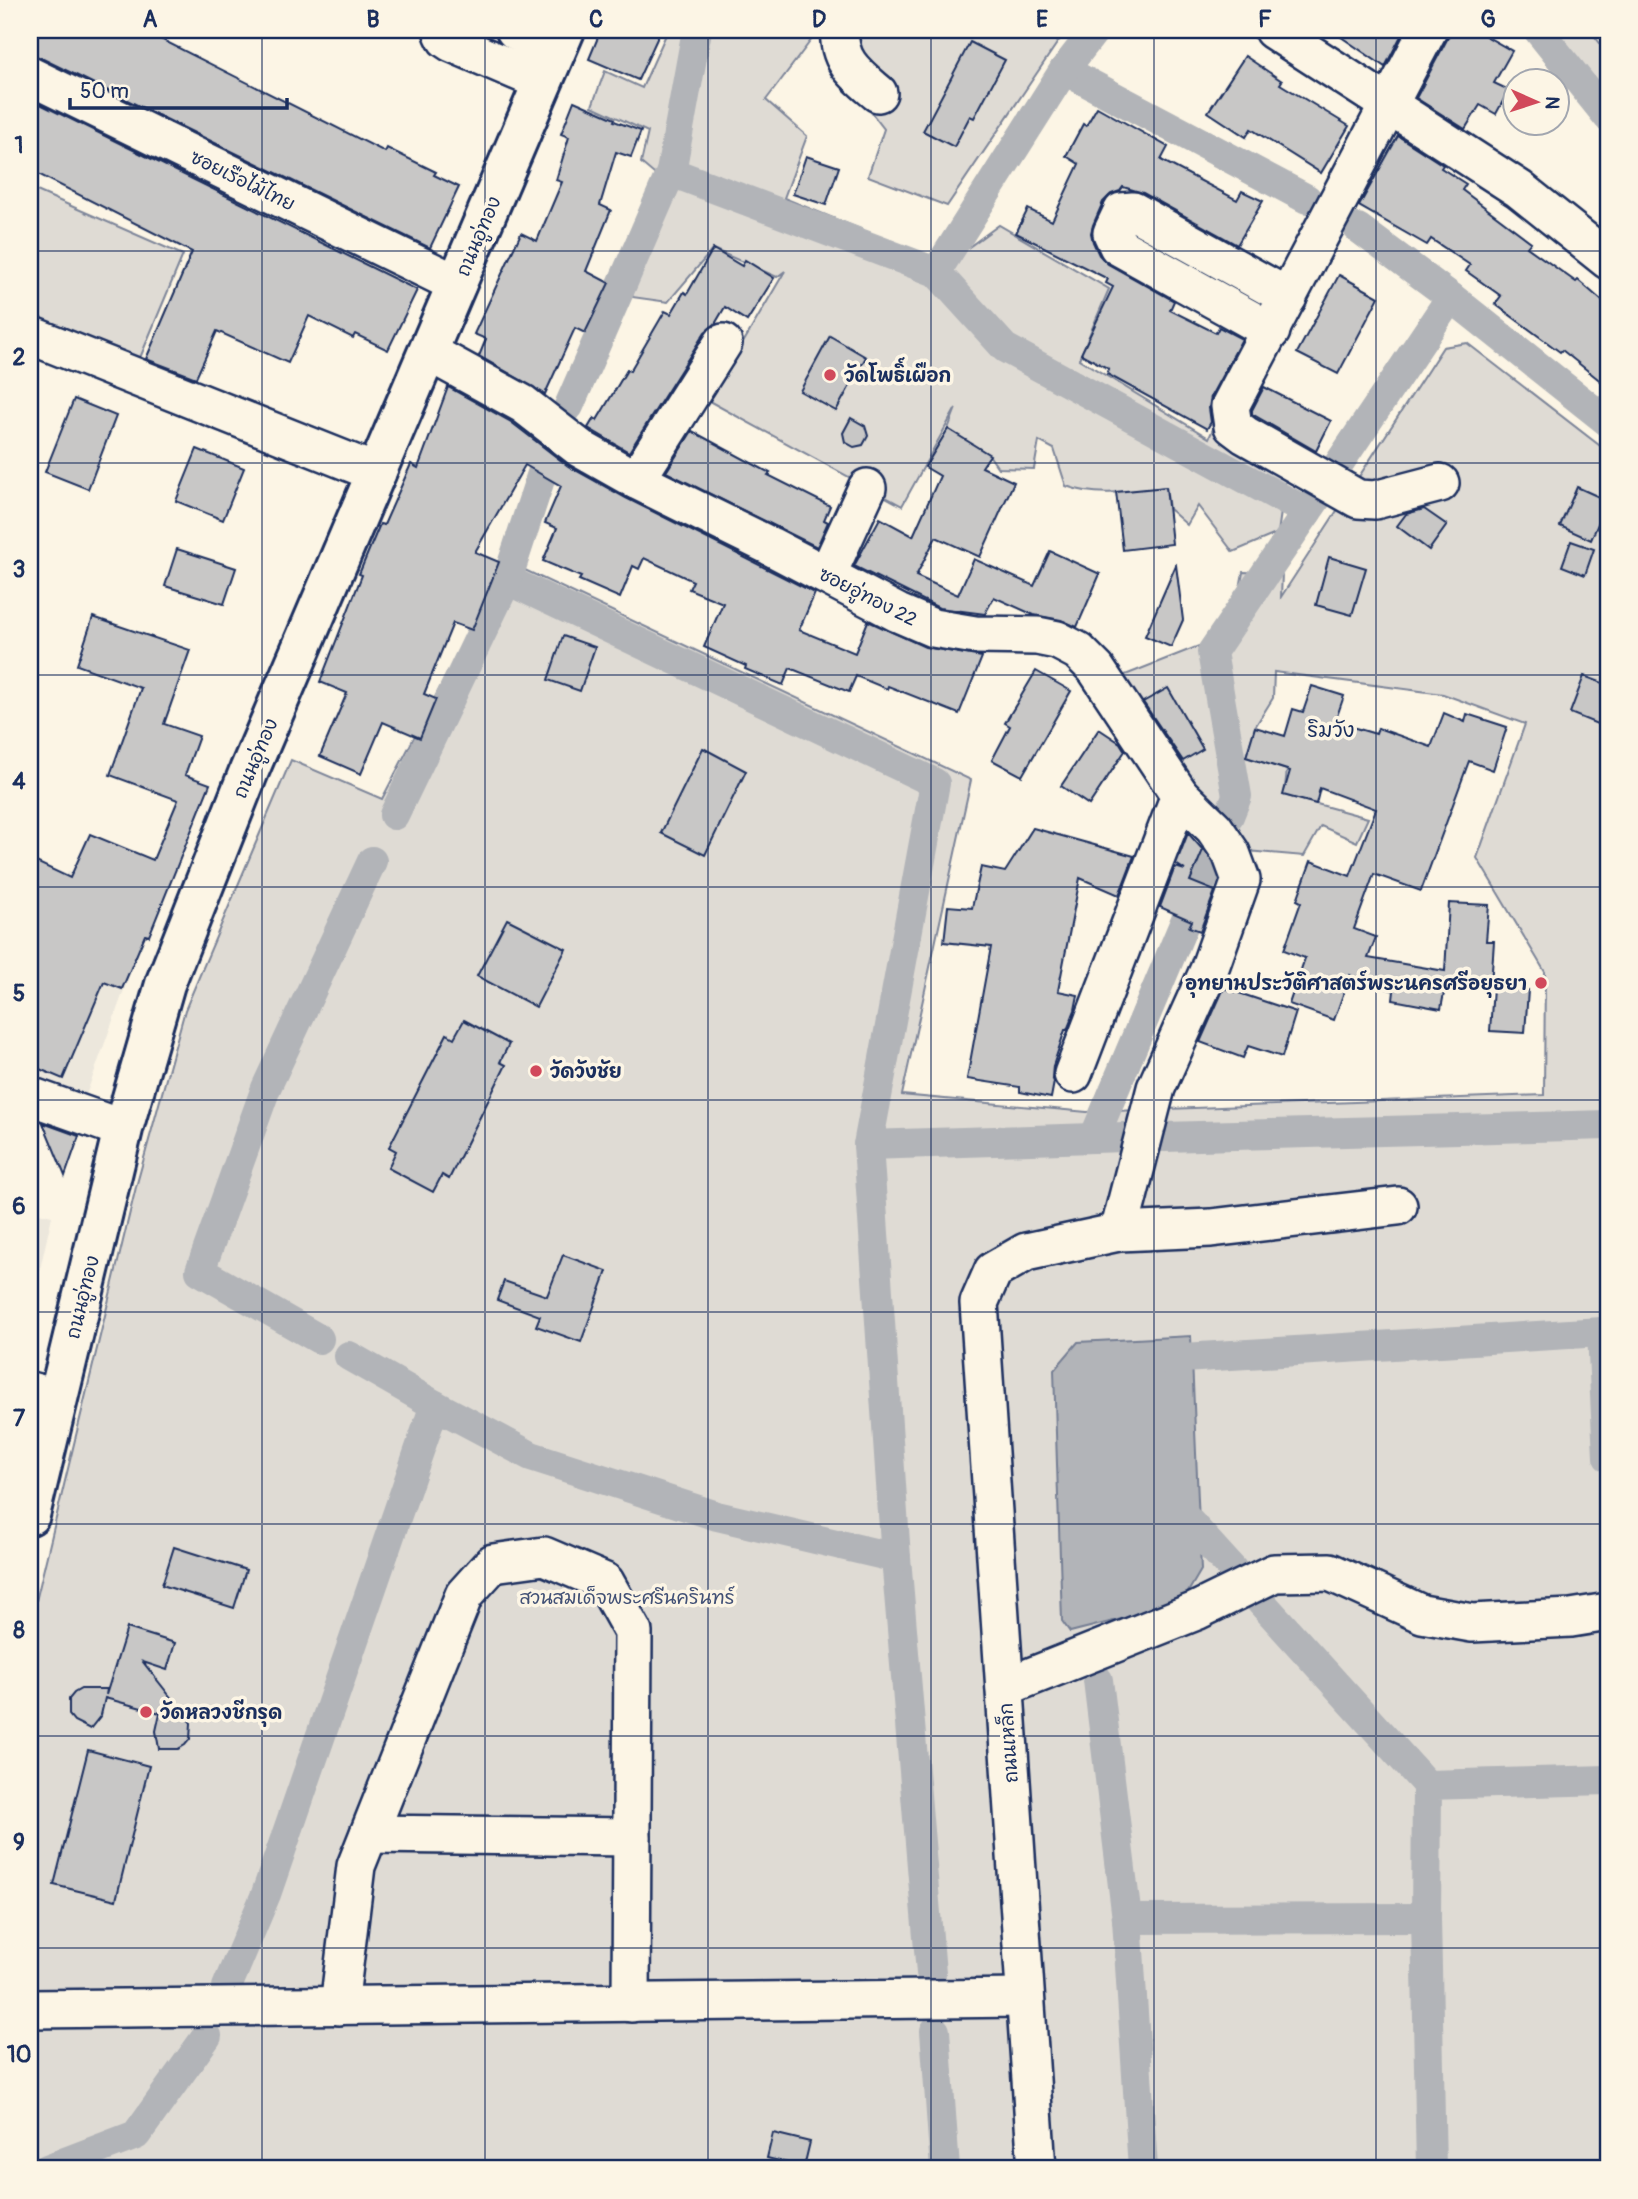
<svg xmlns="http://www.w3.org/2000/svg" width="1638" height="2199" font-family="Pangolin,'Playpen Sans Thai',sans-serif">
	<rect width="100%" height="100%" fill="#fcf5e5"/>
	<filter id="ink" filterUnits="userSpaceOnUse"><feTurbulence type="fractalNoise" baseFrequency=".0143" numOctaves="2"/><feDisplacementMap in="SourceGraphic" scale="14" xChannelSelector="R" yChannelSelector="G"/><feConvolveMatrix kernelMatrix="1 2 1 2 8 2 1 2 1" color-interpolation-filters="sRGB"/></filter>
	<g filter="url(#ink)">
		<!-- built -->
		<g fill="#ece7dc">
			<path d="M 68,871 L 154,907 L 85,1098 L 30,1078 L 30,957 Z"/>
			<path d="M 30,1211 L 52,1216 L 30,1313 Z"/>
		</g>
		<!-- green -->
		<g fill="#dfdbd4" stroke="#7d8599" stroke-width="2">
			<path d="M 668,30 L 818,31 L 766,100 L 807,136 L 784,198 L 885,239 L 913,275 L 951,260 L 999,225 L 1109,289 L 1079,359 L 1209,438 L 1217,420 L 1287,470 L 1278,533 L 1233,552 L 1198,506 L 1187,525 L 1169,509 L 1166,487 C 1132,491 1098,498 1066,486 L 1054,449 L 1039,441 L 1034,469 L 998,468 L 989,455 L 948,429 L 956,408 L 902,506 L 709,401 L 785,271 L 777,277 L 713,249 L 668,302 L 632,297 L 660,179 L 641,163 L 648,132 L 592,106 L 605,71 L 642,88 Z"/>
			<path d="M 849,30 L 1066,30 L 947,206 L 868,176 L 884,129 L 830,59 Z"/>
			<path d="M 1526,30 L 1590,30 L 1608,54 L 1608,135 L 1543,47 Z"/>
			<path d="M 30,188 L 183,255 L 135,370 L 30,326 Z"/>
			<path d="M 1467,343 L 1608,452 L 1608,2169 L 30,2169 L 30,1626 L 136,1187 L 185,1010 L 291,760 L 382,799 L 506,561 L 971,780 L 902,1095 L 1087,1112 L 1544,1095 L 1545,972 L 1477,858 L 1525,724 L 1443,694 L 1274,672 L 1273,698 L 1255,727 L 1246,757 L 1287,770 L 1284,795 L 1368,818 L 1357,842 L 1321,826 L 1304,856 L 1236,850 L 1115,679 L 1232,633 L 1243,572 L 1282,573 L 1281,597 L 1443,347 Z"/>
		</g>
		<!-- water -->
		<path fill="#b2b4b8" stroke="#767f94" stroke-width="2" d="M 1191,1336 L 1201,1570 L 1181,1604 L 1070,1632 L 1062,1621 L 1054,1370 L 1078,1342 Z"/>
		<g fill="none" stroke-linecap="round" stroke-linejoin="round">
			<!-- canal -->
			<g stroke="#b2b4b8" stroke-width="30">
				<path d="M 1538,30 L 1608,117"/>
				<path d="M 1064,70 L 1307,199"/>
				<path d="M 671,172 L 936,272 L 1005,348 L 1307,512"/>
				<path d="M 1358,228 L 1451,297 L 1608,422"/>
				<path d="M 936,272 L 1064,70 L 1095,30"/>
				<path d="M 569,406 L 671,172 L 697,30"/>
				<path d="M 1338,465 L 1451,297"/>
				<path d="M 507,580 L 935,783 L 868,1145 L 896,1558 L 931,1973"/>
				<path d="M 394,815 L 507,580 L 549,452"/>
				<path d="M 1229,816 L 1237,796 L 1212,652 L 1316,499"/>
				<path d="M 1164,1137 L 1608,1125"/>
				<path d="M 1094,1138 L 1218,843"/>
				<path d="M 868,1145 L 1125,1137"/>
				<path d="M 1608,1332 L 1602,1332 L 1608,1457"/>
				<path d="M 319,1339 L 200,1271 L 266,1088 L 372,861"/>
				<path d="M 349,1356 L 435,1405 L 531,1456 L 717,1516 L 896,1558"/>
				<path d="M 1151,1360 L 1602,1332"/>
				<path d="M 1173,1504 L 1233,1570"/>
				<path d="M 1261,1602 L 1427,1785"/>
				<path d="M 1098,1680 L 1127,1919 L 1143,2169"/>
				<path d="M 1127,1919 L 1426,1918"/>
				<path d="M 227,1987 L 266,1894 L 435,1405"/>
				<path d="M 935,2031 L 945,2169"/>
				<path d="M 47,2169 L 136,2135 L 207,2036"/>
				<path d="M 1431,2169 L 1426,1918 L 1427,1785 L 1608,1780"/>
			</g>
		</g>
		<!-- building -->
		<g fill="#c8c7c6" stroke="#1b2f5e" stroke-width="2">
			<path d="M 30,30 L 143,30 L 385,152 L 387,148 L 436,172 L 434,175 L 459,187 L 430,248 L 39,57 L 30,55 Z"/>
			<path d="M 601,30 L 661,30 L 638,80 L 589,59 Z"/>
			<path d="M 1331,30 L 1404,30 L 1385,67 Z"/>
			<path d="M 1452,30 L 1475,30 L 1512,51 L 1494,83 L 1509,90 L 1496,114 L 1480,105 L 1465,129 L 1416,98 Z"/>
			<path d="M 970,42 L 1005,60 L 974,118 L 970,116 L 954,147 L 923,131 Z"/>
			<path d="M 1245,56 L 1282,81 L 1280,84 L 1349,126 L 1321,173 L 1251,129 L 1246,137 L 1208,112 Z"/>
			<path d="M 30,99 L 417,290 L 388,350 L 355,334 L 353,338 L 309,316 L 288,363 L 217,331 L 196,378 L 146,359 L 192,252 L 30,170 Z"/>
			<path d="M 574,101 L 615,119 L 614,121 L 641,131 L 631,157 L 616,152 L 600,205 L 611,210 L 586,271 L 609,283 L 585,333 L 575,328 L 545,394 L 479,356 L 486,339 L 474,334 L 521,233 L 537,241 L 562,182 L 556,180 L 569,137 L 561,134 Z"/>
			<path d="M 1097,107 L 1168,147 L 1161,160 L 1237,200 L 1242,191 L 1263,201 L 1237,245 L 1143,193 L 1123,187 L 1120,191 L 1111,194 L 1103,202 L 1093,225 L 1091,233 L 1093,242 L 1099,255 L 1108,264 L 1174,301 L 1170,310 L 1216,333 L 1219,327 L 1242,339 L 1211,396 L 1209,408 L 1211,422 L 1207,429 L 1107,374 L 1109,369 L 1081,354 L 1113,287 L 1106,283 L 1108,279 L 1016,233 L 1028,209 L 1052,221 L 1079,164 L 1066,156 L 1083,124 L 1086,126 Z"/>
			<path d="M 1398,136 L 1443,165 L 1441,168 L 1466,184 L 1462,190 L 1531,242 L 1527,247 L 1576,282 L 1578,280 L 1608,306 L 1608,387 L 1562,350 L 1560,352 L 1495,304 L 1501,296 L 1466,271 L 1470,265 L 1431,239 L 1427,245 L 1359,206 Z"/>
			<path d="M 806,156 L 839,167 L 826,205 L 793,194 Z"/>
			<path d="M 713,249 L 742,266 L 745,260 L 774,278 L 747,321 L 725,307 L 715,324 L 705,332 L 629,452 L 588,428 L 594,418 L 597,420 L 627,370 L 630,371 L 665,311 L 671,314 L 684,292 L 687,294 Z"/>
			<path d="M 1339,275 L 1379,297 L 1338,374 L 1297,353 Z"/>
			<path d="M 830,336 L 866,357 L 836,411 L 800,391 Z"/>
			<path d="M 448,387 L 511,422 L 568,466 L 626,498 L 815,593 L 799,630 L 855,653 L 868,621 L 925,647 L 982,657 L 959,714 L 888,686 L 887,689 L 856,676 L 849,692 L 790,668 L 783,685 L 745,669 L 746,666 L 704,647 L 723,603 L 689,589 L 693,581 L 644,558 L 639,569 L 633,566 L 620,598 L 579,580 L 581,577 L 543,561 L 557,528 L 545,523 L 561,486 L 525,465 L 475,552 L 499,562 L 472,630 L 453,623 L 424,694 L 436,699 L 420,738 L 383,722 L 361,774 L 320,756 L 347,693 L 320,682 L 362,575 L 359,574 L 380,524 L 384,525 L 411,464 L 418,468 Z"/>
			<path d="M 1264,387 L 1331,421 L 1316,451 L 1252,414 L 1252,410 Z"/>
			<path d="M 74,399 L 116,416 L 88,489 L 45,472 Z"/>
			<path d="M 851,418 L 865,426 L 868,436 L 863,445 L 854,447 L 845,442 L 843,433 Z"/>
			<path d="M 948,429 L 990,455 L 982,467 L 1014,482 L 980,557 L 936,537 L 916,576 L 958,595 L 974,559 L 1034,586 L 1050,551 L 1100,574 L 1077,627 L 1061,620 L 1034,615 L 994,597 L 985,614 L 939,608 L 854,566 L 880,518 L 913,536 L 940,476 L 925,467 Z"/>
			<path d="M 692,431 L 770,473 L 768,475 L 830,506 L 824,520 L 828,522 L 817,547 L 666,472 Z"/>
			<path d="M 197,449 L 244,468 L 223,520 L 176,501 Z"/>
			<path d="M 1166,487 L 1172,544 L 1123,550 L 1116,492 Z"/>
			<path d="M 1577,487 L 1608,501 L 1591,540 L 1560,526 Z"/>
			<path d="M 1424,509 L 1447,525 L 1429,550 L 1397,526 L 1406,514 Z"/>
			<path d="M 1571,541 L 1594,549 L 1585,575 L 1562,566 Z"/>
			<path d="M 177,549 L 236,568 L 224,604 L 165,586 Z"/>
			<path d="M 1329,557 L 1366,568 L 1352,615 L 1316,605 Z"/>
			<path d="M 1176,565 L 1183,620 L 1171,647 L 1145,636 Z"/>
			<path d="M 93,617 L 190,650 L 164,724 L 199,736 L 185,775 L 210,784 L 149,936 L 145,935 L 122,989 L 104,982 L 63,1079 L 30,1065 L 30,859 L 70,878 L 90,834 L 153,860 L 178,800 L 110,775 L 141,688 L 77,665 Z"/>
			<path d="M 563,636 L 595,647 L 580,691 L 548,680 Z"/>
			<path d="M 1036,671 L 1071,691 L 1022,776 L 992,760 L 1010,726 L 1005,723 Z"/>
			<path d="M 1584,676 L 1608,685 L 1608,709 L 1602,726 L 1570,713 Z"/>
			<path d="M 1312,686 L 1344,696 L 1335,722 L 1376,734 L 1378,728 L 1431,747 L 1444,713 L 1465,722 L 1467,714 L 1507,727 L 1493,770 L 1469,761 L 1421,891 L 1374,874 L 1354,929 L 1376,937 L 1368,958 L 1445,971 L 1449,903 L 1489,905 L 1486,941 L 1494,941 L 1491,985 L 1446,982 L 1441,1009 L 1393,1000 L 1394,991 L 1350,975 L 1334,1020 L 1289,1004 L 1305,958 L 1284,950 L 1301,902 L 1297,900 L 1311,861 L 1350,876 L 1376,809 L 1320,788 L 1316,804 L 1283,795 L 1290,771 L 1246,757 L 1255,727 L 1285,736 L 1293,709 L 1303,712 Z"/>
			<path d="M 1168,688 L 1203,749 L 1183,761 L 1143,702 Z"/>
			<path d="M 1099,729 L 1120,743 L 1125,751 L 1089,805 L 1061,786 Z"/>
			<path d="M 703,748 L 746,771 L 705,855 L 661,833 Z"/>
			<path d="M 1033,828 L 1134,856 L 1119,895 L 1080,878 L 1058,991 L 1078,995 L 1075,1010 L 1067,1030 L 1065,1030 L 1053,1066 L 1052,1077 L 1054,1082 L 1051,1098 L 1020,1092 L 1020,1087 L 967,1079 L 991,947 L 944,942 L 948,906 L 972,908 L 981,867 L 1005,872 Z"/>
			<path d="M 1188,833 L 1203,850 L 1190,881 L 1215,891 L 1200,931 L 1189,927 L 1192,921 L 1160,907 L 1175,867 L 1185,870 L 1176,864 Z"/>
			<path d="M 507,919 L 566,949 L 536,1007 L 477,976 Z"/>
			<path d="M 1224,988 L 1296,1012 L 1282,1057 L 1248,1046 L 1243,1058 L 1200,1042 Z"/>
			<path d="M 1493,988 L 1528,990 L 1525,1033 L 1490,1031 Z"/>
			<path d="M 464,1020 L 509,1044 L 500,1062 L 506,1065 L 449,1179 L 442,1175 L 433,1192 L 388,1168 L 396,1151 L 389,1147 L 447,1034 L 454,1038 Z"/>
			<path d="M 43,1123 L 79,1136 L 65,1176 Z"/>
			<path d="M 563,1255 L 607,1271 L 581,1342 L 536,1326 L 540,1316 L 497,1300 L 504,1281 L 547,1296 Z"/>
			<path d="M 174,1547 L 246,1570 L 234,1608 L 162,1585 Z"/>
			<path d="M 127,1628 L 175,1643 L 167,1670 L 143,1662 L 191,1723 L 190,1739 L 185,1745 L 178,1749 L 159,1749 L 156,1731 L 160,1713 L 105,1698 L 101,1715 L 90,1729 L 74,1721 L 69,1715 L 69,1699 L 74,1693 L 81,1689 L 107,1689 L 106,1695 Z"/>
			<path d="M 88,1750 L 149,1766 L 116,1900 L 54,1885 Z"/>
			<path d="M 773,2133 L 810,2142 L 804,2167 L 767,2158 Z"/>
		</g>
		<g fill="none" stroke-linecap="round" stroke-linejoin="round">
			<!-- minor casing -->
			<g stroke="#1b2f5e" stroke-width="42">
				<g id="minor">
					<path d="M 444,30 L 443,33 L 446,39 L 452,43 L 543,82"/>
					<path d="M 515,30 L 556,51"/>
					<path d="M 840,30 C 837,61 857,75 878,93"/>
					<path d="M 1273,30 L 1519,189 L 1608,260"/>
					<path d="M 1428,30 L 1230,406 L 1233,426 L 1245,435 L 1358,499 L 1375,500 L 1440,483"/>
					<path d="M 30,76 L 457,284"/>
					<path d="M 1271,331 L 1118,246 L 1112,233 L 1122,212 L 1133,211 L 1288,297"/>
					<path d="M 30,335 L 377,473"/>
					<path d="M 428,352 L 523,404 L 581,449 L 636,480 L 770,546 L 898,613 L 933,628 L 975,635 L 1037,636 L 1057,640 L 1078,651 L 1096,669 L 1180,795 L 1214,828 L 1231,853 L 1241,880 L 1209,970 L 1156,1088 L 1119,1232"/>
					<path d="M 636,480 L 723,343"/>
					<path d="M 827,575 L 867,488"/>
					<path d="M 1073,1074 L 1180,795"/>
					<path d="M 30,1096 L 123,1129"/>
					<path d="M 30,1391 L 57,1398"/>
					<path d="M 1005,1687 L 1196,1611 L 1274,1573 L 1330,1572 L 1422,1614 L 1472,1623 L 1571,1618 L 1608,1612"/>
					<path d="M 369,1834 L 632,1837"/>
					<path d="M 339,2006 L 356,1866 L 464,1595 L 493,1563 L 544,1556 L 605,1582 L 633,1632 L 631,2003"/>
					<path d="M 30,2009 L 1025,1998"/>
					<path d="M 1037,2169 L 979,1303 L 993,1271 L 1026,1252 L 1119,1232 L 1211,1228 L 1398,1206"/>
				</g>
			</g>
			<!-- major casing -->
			<g stroke="#1b2f5e" stroke-width="44">
				<path id="major" d="M 30,1515 L 123,1129 L 165,984 L 249,771 L 565,30"/>
			</g>
			<!-- minor -->
			<use href="#minor" stroke="#fcf5e5" stroke-width="37"/>
			<!-- major -->
			<use href="#major" stroke="#fcf5e5" stroke-width="38"/>
		</g>
	</g>
	<!-- grid -->
	<path fill="none" stroke="#1b2f5e" stroke-width="2" stroke-opacity="0.55" d="M 262,30 L 262,2169M 485,30 L 485,2169M 708,30 L 708,2169M 931,30 L 931,2169M 1154,30 L 1154,2169M 1376,30 L 1376,2169M 30,251 L 1608,251M 30,463 L 1608,463M 30,675 L 1608,675M 30,887 L 1608,887M 30,1100 L 1608,1100M 30,1312 L 1608,1312M 30,1524 L 1608,1524M 30,1736 L 1608,1736M 30,1948 L 1608,1948"/>
	<!-- markers -->
	<g fill="#d1495b" stroke="#fcf5e5" stroke-width="2.5">
		<circle cx="830" cy="375" r="7"/>
		<circle cx="1541" cy="983" r="7"/>
		<circle cx="536" cy="1071" r="7"/>
		<circle cx="146" cy="1712" r="7"/>
	</g>
	<g text-anchor="middle" stroke-width="7" stroke-linejoin="round" paint-order="stroke">
		<!-- street labels -->
		<g font-size="19" fill="#1b2f5e" stroke="#fcf5e5">
			<text transform="translate(243 180) rotate(26)" y="7">ซอยเรือไม้ไทย</text>
			<text transform="translate(478 236) rotate(-67)" y="7">ถนนอู่ทอง</text>
			<text transform="translate(868 596) rotate(27)" y="7">ซอยอู่ทอง 22</text>
			<text transform="translate(255 758) rotate(-67)" y="7">ถนนอู่ทอง</text>
			<text transform="translate(82 1297) rotate(-76)" y="7">ถนนอู่ทอง</text>
			<text transform="translate(1008 1743) rotate(-94)" y="7">ถนนเหล็ก</text>
		</g>
		<!-- poi labels -->
		<g font-size="19" font-weight="bold" fill="#1b2f5e" stroke="#fcf5e5" text-anchor="start">
			<text x="844" y="382">วัดโพธิ์เผือก</text>
			<text x="1527" y="990" text-anchor="end">อุทยานประวัติศาสตร์พระนครศรีอยุธยา</text>
			<text x="550" y="1078">วัดวังชัย</text>
			<text x="160" y="1719">วัดหลวงชีกรุด</text>
		</g>
		<!-- park labels -->
		<g font-size="19" fill="#425176" stroke="#fcf5e5">
			<text x="627" y="1604">สวนสมเด็จพระศรีนครินทร์</text>
		</g>
		<!-- neighbourhood labels -->
		<g font-size="21" fill="#1b2f5e" stroke="#fcf5e5">
			<text x="1331" y="737">ริมวัง</text>
		</g>
	</g>
	<!-- margin -->
	<rect width="1638" height="2199" fill="none" stroke="#fcf5e5" stroke-width="77"/>
	<!-- north arrow -->
	<g transform="translate(1536 102) rotate(93)"><circle r="33" fill="#fcf5e5" stroke="#a2a6af" stroke-width="2"/>
	<path d="M0-5L12 26L0 18L-12 26Z" fill="#d1495b"/>
	<text y="-10" font-size="19" font-weight="bold" text-anchor="middle" fill="#1b2f5e">N</text>
	</g>
	<!-- scale -->
	<path d="M70 98v10h217v-10" fill="none" stroke="#1b2f5e" stroke-width="3.5"/>
	<text x="80" y="98" font-size="21" fill="#1b2f5e" stroke="#fcf5e5" stroke-width="5" paint-order="stroke">50 m</text>
	<rect x="38" y="38" width="1562" height="2122" fill="none" stroke="#1b2f5e" stroke-width="2.5"/>
	<g font-size="23" text-anchor="middle" font-weight="bold" fill="#1b2f5e">
		<text x="150" y="27">A</text>
		<text x="373" y="27">B</text>
		<text x="596" y="27">C</text>
		<text x="819" y="27">D</text>
		<text x="1042" y="27">E</text>
		<text x="1265" y="27">F</text>
		<text x="1488" y="27">G</text>
		<text x="19" y="153">1</text>
		<text x="19" y="365">2</text>
		<text x="19" y="577">3</text>
		<text x="19" y="789">4</text>
		<text x="19" y="1001">5</text>
		<text x="19" y="1214">6</text>
		<text x="19" y="1426">7</text>
		<text x="19" y="1638">8</text>
		<text x="19" y="1850">9</text>
		<text x="19" y="2062">10</text>
	</g>
</svg>
